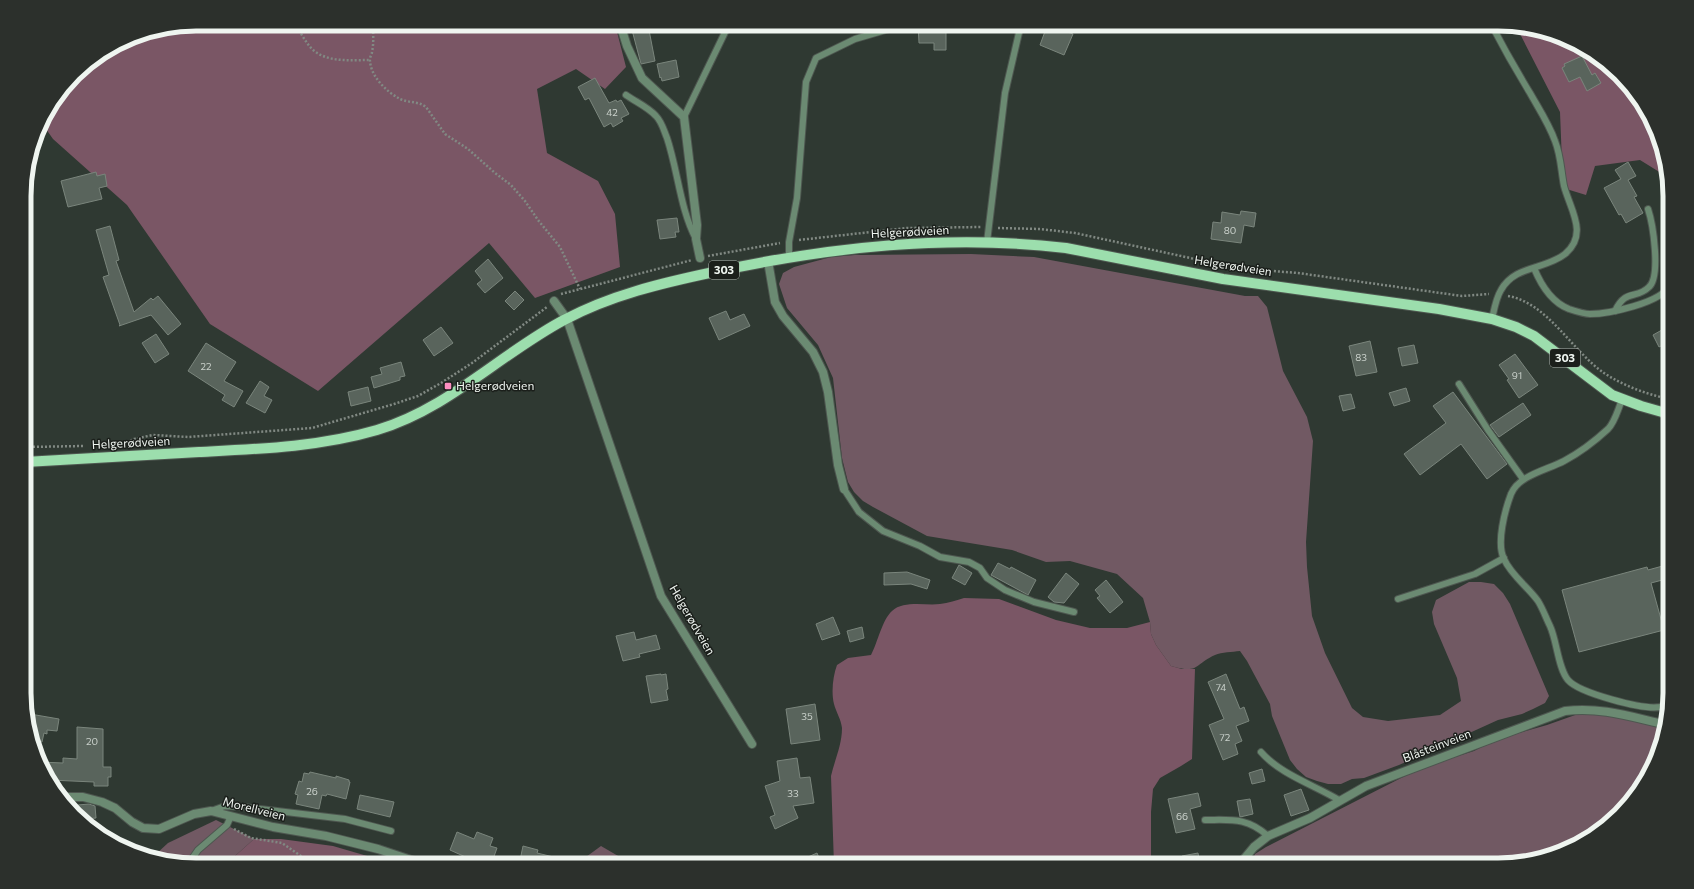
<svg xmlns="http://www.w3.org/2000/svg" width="1694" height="889" font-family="Commissioner,sans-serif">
	<rect width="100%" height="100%" fill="#2f3932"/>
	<!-- green -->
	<g fill="#715963">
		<path d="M 971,254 L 1034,257 L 1245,296 L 1258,296 L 1267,307 L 1283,371 L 1307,417 L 1313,441 L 1306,542 L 1307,567 L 1312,616 L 1325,653 L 1352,708 L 1363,717 L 1388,721 L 1440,715 L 1461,701 L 1457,678 L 1434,624 L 1432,612 L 1436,600 L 1469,582 L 1481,582 L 1494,584 L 1503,593 L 1510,604 L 1549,696 L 1545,703 L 1533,709 L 1522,714 L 1498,720 L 1399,765 L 1364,778 L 1352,779 L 1341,784 L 1328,784 L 1317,781 L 1306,777 L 1297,769 L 1290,760 L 1272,716 L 1270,704 L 1247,661 L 1240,651 C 1232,652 1222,652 1215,655 C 1193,665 1200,674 1171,666 L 1156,645 L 1151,634 L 1150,622 L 1143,598 L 1117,574 L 1070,561 L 1046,562 L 1012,550 L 927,536 L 873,507 L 863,501 L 854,492 L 848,482 L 842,458 L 833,378 L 818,345 L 787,308 L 779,284 L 783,273 L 794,267 L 831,257 L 855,255 Z"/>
		<path d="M 1578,714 L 1597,714 L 1663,725 L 1652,769 L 1627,806 L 1593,836 L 1553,856 L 1509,865 L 1251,865 L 1255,854 L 1266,847 L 1401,778 L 1430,765 L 1474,751 L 1497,739 L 1547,725 Z"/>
		<path d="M 216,820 L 254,839 L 225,865 L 196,865 L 155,855 L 168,843 Z"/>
		<path d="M 601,846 L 625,860 L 631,865 L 575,865 Z"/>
	</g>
	<!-- forest -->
	<g fill="#7a5665">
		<path d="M 196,24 L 615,24 L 626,67 L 605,89 L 576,69 L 537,89 L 547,153 L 598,181 L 615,214 L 620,267 L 535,298 L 489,243 L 318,391 L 210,324 L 127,205 L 53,139 L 41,122 L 83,67 L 131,37 Z"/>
		<path d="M 1517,28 L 1574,42 L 1611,67 L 1641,100 L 1669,174 L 1669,178 L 1640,160 L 1595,166 L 1586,195 L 1563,188 L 1560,112 Z"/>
		<path d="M 964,598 L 999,599 L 1056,620 L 1090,628 L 1127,628 L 1150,622 L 1151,634 L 1156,645 L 1171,666 L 1182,669 L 1195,669 L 1192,759 L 1181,766 L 1160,778 L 1153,789 L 1151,812 L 1151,865 L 834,865 L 831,776 C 835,759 842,745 842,728 C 841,719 836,712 834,704 C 831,692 833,676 837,665 L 848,658 L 871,655 C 878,642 882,620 892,611 C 904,600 926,606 940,604 C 948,603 957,600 964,598 Z"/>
		<path d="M 254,839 L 281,839 L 333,846 L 398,865 L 225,865 Z"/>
	</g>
	<!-- building -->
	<g fill="#59645c" stroke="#7a857c">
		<path d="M 918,24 L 935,24 L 935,27 L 946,27 L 946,50 L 934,50 L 934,43 L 919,43 Z"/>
		<path d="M 648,25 L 655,61 L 641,64 L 632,30 Z"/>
		<path d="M 1047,26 L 1053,29 L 1054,27 L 1073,34 L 1064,55 L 1040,45 Z"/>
		<path d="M 1582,56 L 1592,75 L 1595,73 L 1601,83 L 1587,91 L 1580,77 L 1569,82 L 1562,68 L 1565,66 L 1564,64 Z"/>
		<path d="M 676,60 L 679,77 L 662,81 L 661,77 L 660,78 L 657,64 Z"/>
		<path d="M 595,78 L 609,103 L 616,100 L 617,102 L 621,100 L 629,114 L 621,118 L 623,121 L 613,127 L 611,123 L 604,127 L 589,98 L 585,100 L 578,87 Z"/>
		<path d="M 1628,162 L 1636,176 L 1628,180 L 1637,196 L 1634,197 L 1643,213 L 1626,223 L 1621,214 L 1619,215 L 1604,188 L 1621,179 L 1615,170 Z"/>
		<path d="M 96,172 L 97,176 L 105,174 L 107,186 L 99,188 L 102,199 L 68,207 L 61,181 Z"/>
		<path d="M 1241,211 L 1256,213 L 1254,227 L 1244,225 L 1241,243 L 1211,239 L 1213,222 L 1221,223 L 1222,212 L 1240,215 Z"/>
		<path d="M 677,218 L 679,232 L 675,232 L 676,237 L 660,239 L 657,220 Z"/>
		<path d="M 110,226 L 119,260 L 116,261 L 134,312 L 151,298 L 153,300 L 158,296 L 181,324 L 168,335 L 151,315 L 119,326 L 120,325 L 103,277 L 109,275 L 96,230 Z"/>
		<path d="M 488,259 L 503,278 L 485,293 L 477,284 L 482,280 L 475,271 Z"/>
		<path d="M 515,291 L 524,300 L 514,310 L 505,301 Z"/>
		<path d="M 726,311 L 730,320 L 744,314 L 750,326 L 719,340 L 709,318 Z"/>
		<path d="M 1669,326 L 1669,342 L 1659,347 L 1653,335 Z"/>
		<path d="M 441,327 L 453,343 L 434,356 L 423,340 Z"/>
		<path d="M 156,334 L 169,354 L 155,363 L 142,343 Z"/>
		<path d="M 1370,341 L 1377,372 L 1356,376 L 1349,346 Z"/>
		<path d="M 206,343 L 236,362 L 224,381 L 243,391 L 234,407 L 222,400 L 225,395 L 188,371 Z"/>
		<path d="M 1414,345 L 1418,363 L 1402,366 L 1398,348 Z"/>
		<path d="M 1515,354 L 1538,385 L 1519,398 L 1507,380 L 1509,379 L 1499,365 Z"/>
		<path d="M 401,362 L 405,376 L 400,377 L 400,380 L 374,388 L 371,377 L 382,374 L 380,368 Z"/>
		<path d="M 260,381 L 269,387 L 264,396 L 272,400 L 265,413 L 246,403 Z"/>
		<path d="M 368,387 L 371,401 L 351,406 L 348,392 Z"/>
		<path d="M 1406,388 L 1410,401 L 1394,406 L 1389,393 Z"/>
		<path d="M 1453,392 L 1507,464 L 1487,479 L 1461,444 L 1420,475 L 1404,454 L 1446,423 L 1433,406 Z"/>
		<path d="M 1351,394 L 1355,408 L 1343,411 L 1339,396 Z"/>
		<path d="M 1523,403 L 1531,415 L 1499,437 L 1490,425 Z"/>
		<path d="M 998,563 L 1010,569 L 1011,567 L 1036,580 L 1028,595 L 991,575 Z"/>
		<path d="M 1670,564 L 1670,578 L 1651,583 L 1664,630 L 1579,652 L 1562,590 L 1647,567 L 1648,570 Z"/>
		<path d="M 959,565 L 972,573 L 965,585 L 952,578 Z"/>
		<path d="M 907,572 L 930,580 L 927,589 L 911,584 L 884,585 L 884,573 Z"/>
		<path d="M 1066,573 L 1079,584 L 1064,603 L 1054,602 L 1048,597 Z"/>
		<path d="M 1106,580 L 1123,602 L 1110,613 L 1097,598 L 1100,596 L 1095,590 Z"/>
		<path d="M 833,617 L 840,634 L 822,640 L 816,624 Z"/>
		<path d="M 862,627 L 864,638 L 850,642 L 847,631 Z"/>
		<path d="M 634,632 L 636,640 L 656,635 L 660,649 L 639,654 L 640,657 L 623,661 L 616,636 Z"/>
		<path d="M 661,674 L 661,675 L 666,674 L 668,689 L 666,690 L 668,700 L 651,703 L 646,676 Z"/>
		<path d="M 1226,674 L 1240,709 L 1244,707 L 1249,721 L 1236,726 L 1242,741 L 1235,744 L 1238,754 L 1223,760 L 1209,725 L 1224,719 L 1208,682 Z"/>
		<path d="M 815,704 L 820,740 L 791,744 L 786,709 Z"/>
		<path d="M 30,714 L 59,719 L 57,731 L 47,730 L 47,734 L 44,733 L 42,742 L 32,740 L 27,719 L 29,720 Z"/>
		<path d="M 77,727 L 103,729 L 103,767 L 111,767 L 111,777 L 108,777 L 108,786 L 94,786 L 94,782 L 50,780 L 39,762 L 63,763 L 63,758 L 77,759 Z"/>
		<path d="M 797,758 L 800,778 L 810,777 L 814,803 L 793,806 L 798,818 L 775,829 L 770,817 L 775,815 L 765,786 L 780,781 L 777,761 Z"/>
		<path d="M 1262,769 L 1265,781 L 1252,784 L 1249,773 Z"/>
		<path d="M 310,772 L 336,778 L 336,776 L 349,780 L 349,782 L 350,782 L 346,799 L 327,794 L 326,796 L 322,795 L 319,809 L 296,804 L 298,795 L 295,794 L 299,781 L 302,782 L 304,773 L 309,774 Z"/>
		<path d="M 1301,789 L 1309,810 L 1291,816 L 1284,795 Z"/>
		<path d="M 1198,793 L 1201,806 L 1190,809 L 1195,829 L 1176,833 L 1168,799 Z"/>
		<path d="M 360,795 L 394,802 L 390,817 L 357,809 Z"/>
		<path d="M 1250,799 L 1253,814 L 1240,817 L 1237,801 Z"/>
		<path d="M 89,804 L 95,806 L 96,818 L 86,819 L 79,813 L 78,805 Z"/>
		<path d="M 457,832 L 474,839 L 477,832 L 493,838 L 490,846 L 497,848 L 492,862 L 485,860 L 484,862 L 471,857 L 470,859 L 450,850 Z"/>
		<path d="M 523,846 L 538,850 L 537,853 L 570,861 L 570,865 L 519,865 Z"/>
		<path d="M 817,853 L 822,865 L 811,865 L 808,857 Z"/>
		<path d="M 1198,853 L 1200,865 L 1184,865 L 1182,856 Z"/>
	</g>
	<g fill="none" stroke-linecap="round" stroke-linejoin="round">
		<!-- service casing -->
		<g stroke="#4e5750" stroke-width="8">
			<g id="service">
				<path d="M 1491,24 C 1503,47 1516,70 1530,93 C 1539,109 1549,124 1555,141 C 1561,156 1561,171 1564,186 C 1570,209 1589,234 1565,254 C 1545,270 1515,265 1501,290 C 1496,298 1494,310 1492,319"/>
				<path d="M 626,95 C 636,102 648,107 656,116 C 662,122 664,131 667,138 C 678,171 680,209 696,239"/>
				<path d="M 684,117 L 729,24"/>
				<path d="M 987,242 L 1005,93 L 1021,24"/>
				<path d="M 789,257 L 789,242 L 797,198 L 806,82 L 816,58 L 855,39 L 896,27"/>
				<path d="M 1534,268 C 1541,285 1551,302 1569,309 C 1575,311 1584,314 1590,314 C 1607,314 1663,303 1669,285"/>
				<path d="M 1615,311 C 1626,288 1636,300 1649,287 C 1661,276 1653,224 1648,209"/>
				<path d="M 1459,384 L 1488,430 L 1523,479"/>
				<path d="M 1622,400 C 1618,409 1615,422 1608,429 C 1595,441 1579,453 1564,461 C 1547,470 1519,475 1511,494 C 1505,510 1496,543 1504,559 C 1511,575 1528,587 1538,601 C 1543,609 1546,618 1550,626 C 1557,641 1558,668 1568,680 C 1579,693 1643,710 1660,707 C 1662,706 1665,704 1668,702"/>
				<path d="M 844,489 L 859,512 L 883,531 L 920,546 L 940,557 L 969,562 L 980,568 L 987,578 L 1005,590 L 1034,602 L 1074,612"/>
				<path d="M 1398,599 L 1475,574 L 1504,558"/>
				<path d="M 1261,752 C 1280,774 1314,785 1339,800"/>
				<path d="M 211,811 L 225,806 L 243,807 L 345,819 L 391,831"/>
				<path d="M 1205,820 C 1231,820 1247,817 1268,836"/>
				<path d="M 189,863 L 198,850 L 227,825 L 231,816"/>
			</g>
		</g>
		<!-- minor casing -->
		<g stroke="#4e5750" stroke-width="10">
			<g id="minor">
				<path d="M 620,24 L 627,46 L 642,78 L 684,117 L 697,225 L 696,239 L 700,258"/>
				<path d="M 768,261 L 775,302 L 783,316 L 813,352 L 823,372 L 828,392 L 838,465 L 844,489"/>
				<path d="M 554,301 L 567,319 L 661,596 L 752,744"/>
				<path d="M 59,797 L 83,797 L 102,802 L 115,808 L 132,822 L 143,828 L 159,829 L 194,814 L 211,811 L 273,827 L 326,836 L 378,849 L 426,865"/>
				<path d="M 1239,865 L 1254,847 L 1268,836 L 1310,818 L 1366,786 L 1565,711 C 1601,707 1628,716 1663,724"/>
			</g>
		</g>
		<!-- primary casing -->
		<g stroke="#4e5750" stroke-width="12">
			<path id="primary" d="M 25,462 C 83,459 141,455 199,452 C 259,449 319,447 377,430 C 448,409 500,354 564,320 C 611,295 662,283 714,272 C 830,247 948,234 1066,248 L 1223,279 L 1439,309 L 1492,319 L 1516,327 L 1534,336 L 1612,395 L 1641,406 L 1669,414"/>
		</g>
		<!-- path -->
		<g stroke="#818983" stroke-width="2.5" stroke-dasharray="2 2" stroke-linecap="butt">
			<path d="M 294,24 C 301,32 305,42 312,49 C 327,63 351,60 369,60"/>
			<path d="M 373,24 C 373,33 374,43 372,52 C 372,55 369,58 370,61 C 371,77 387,92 400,99 C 409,103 418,101 426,107 L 445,134 L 468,149 L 495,173 L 511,185 L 525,201 L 538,220 L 560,247 L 580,289"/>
			<path d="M 998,228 L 1040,229 L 1075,233 L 1204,261 L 1247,269 L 1298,273 L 1462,296 L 1489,294"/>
			<path d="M 799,240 L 907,228 L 981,227"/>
			<path d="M 708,256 L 780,243"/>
			<path d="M 561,294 L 692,260"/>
			<path d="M 1508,296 C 1548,303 1572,351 1604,373 C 1624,386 1646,394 1669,399"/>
			<path d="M 123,444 L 134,439 L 153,435 L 188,437 L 312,428 L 394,404 L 418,396 L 441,383 L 472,363 L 547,307"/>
			<path d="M 25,447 L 84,446"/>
			<path d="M 234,829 L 251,838 L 282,843 L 314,865"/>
		</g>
		<!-- service -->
		<use href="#service" stroke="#6b8a72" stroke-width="6"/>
		<!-- minor -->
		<use href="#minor" stroke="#6b8a72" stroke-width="8"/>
		<!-- primary -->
		<use href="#primary" stroke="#9cdead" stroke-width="10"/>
	</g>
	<!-- markers -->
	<rect fill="#fd8ec0" stroke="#1b1f1b" stroke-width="1.5" x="444" y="382" width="8" height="8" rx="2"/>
	<g text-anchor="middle" stroke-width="3" stroke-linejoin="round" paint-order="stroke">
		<!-- number labels -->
		<g font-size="10" fill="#cad1cb">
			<text x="612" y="116">42</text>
			<text x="1230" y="234">80</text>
			<text x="1361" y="361">83</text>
			<text x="206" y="370">22</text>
			<text x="1517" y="379">91</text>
			<text x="1221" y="691">74</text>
			<text x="807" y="720">35</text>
			<text x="1225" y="741">72</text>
			<text x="92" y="745">20</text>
			<text x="312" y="795">26</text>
			<text x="793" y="797">33</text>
			<text x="1182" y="820">66</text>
		</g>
		<!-- shield labels -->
		<g fill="#1b1f1b" stroke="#afb5b0" stroke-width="1">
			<rect x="709" y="261" width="30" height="18" rx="3"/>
			<rect x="1550" y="349" width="30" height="18" rx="3"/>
		</g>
		<g font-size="11" font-weight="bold" fill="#eff5f0">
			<text x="724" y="274">303</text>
			<text x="1565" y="362">303</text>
		</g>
		<!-- street labels -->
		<g font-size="12" fill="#eff5f0" stroke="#1b1f1b">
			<text transform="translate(910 232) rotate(-3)" y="4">Helgerødveien</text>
			<text transform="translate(1233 266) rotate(9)" y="4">Helgerødveien</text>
			<text transform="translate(131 443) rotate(-3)" y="4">Helgerødveien</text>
			<text transform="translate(692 620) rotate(60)" y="4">Helgerødveien</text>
			<text transform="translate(1437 746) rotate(-21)" y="4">Blåsteinveien</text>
			<text transform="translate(254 809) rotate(14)" y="4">Morellveien</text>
		</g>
		<!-- poi labels -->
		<g font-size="12" fill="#eff5f0" stroke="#1b1f1b" text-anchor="start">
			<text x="456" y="390">Helgerødveien</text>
		</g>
	</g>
	<!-- crop -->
	<path d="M0 0H1694V889H0ZM196 31H1498A165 165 0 0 1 1663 196V693A165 165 0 0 1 1498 858H196A165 165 0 0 1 31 693V196A165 165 0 0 1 196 31Z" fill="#2c302c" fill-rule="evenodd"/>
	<path fill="none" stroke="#eff5f0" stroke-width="5" d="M196 31H1498A165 165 0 0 1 1663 196V693A165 165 0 0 1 1498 858H196A165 165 0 0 1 31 693V196A165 165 0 0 1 196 31Z"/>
</svg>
